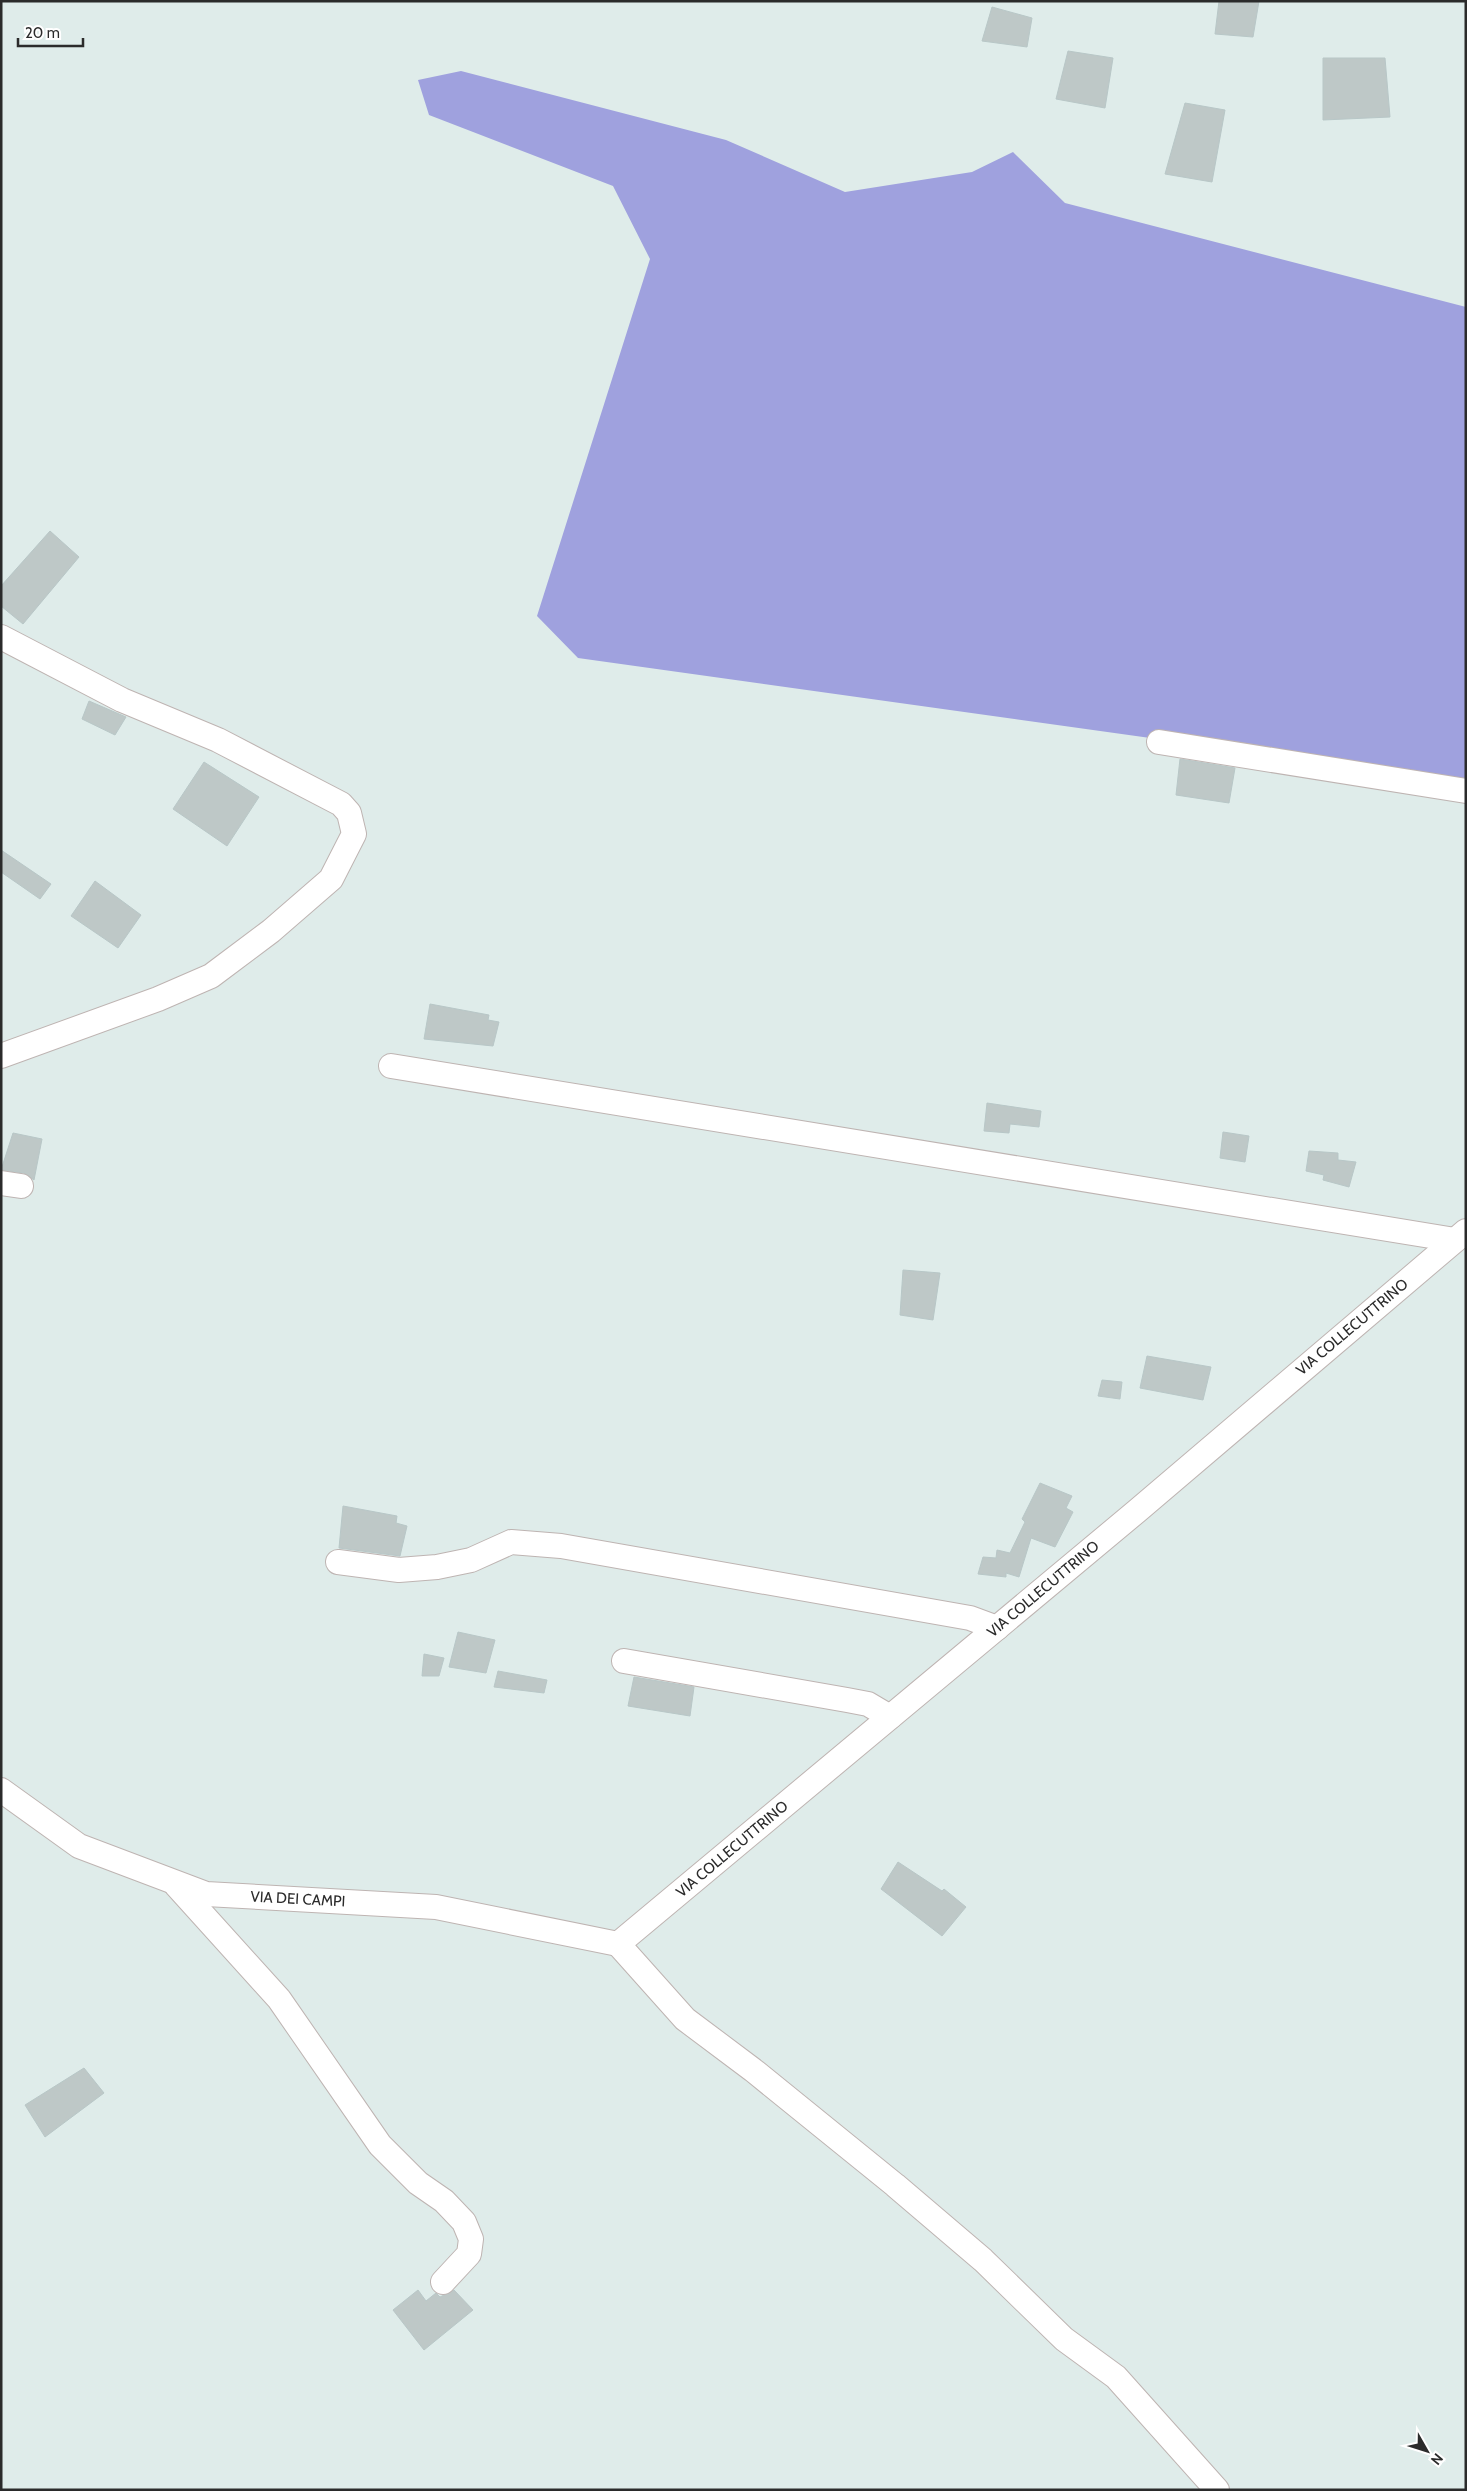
<svg xmlns="http://www.w3.org/2000/svg" width="1467" height="2491" font-family="Cabin,sans-serif">
	<rect width="100%" height="100%" fill="#dfecea"/>
	<!-- green -->
	<path fill="#9fa1de" d="M 461,71 L 726,140 L 845,192 L 972,172 L 1013,152 L 1065,203 L 1466,307 L 1466,782 L 578,658 L 537,616 L 650,259 L 613,186 L 429,115 L 418,80 Z"/>
	<!-- building -->
	<g fill="#bec8c7" stroke="#b8c7c7">
		<path d="M 1219,1 L 1259,1 L 1253,37 L 1215,34 Z"/>
		<path d="M 992,7 L 1032,18 L 1027,47 L 982,41 Z"/>
		<path d="M 1068,51 L 1113,58 L 1105,108 L 1056,99 Z"/>
		<path d="M 1323,58 L 1385,58 L 1390,117 L 1323,120 Z"/>
		<path d="M 1185,103 L 1225,110 L 1212,182 L 1165,174 Z"/>
		<path d="M 50,531 L 79,557 L 23,624 L 1,606 L 1,586 Z"/>
		<path d="M 89,701 L 126,717 L 115,735 L 82,719 Z"/>
		<path d="M 1180,759 L 1235,768 L 1229,803 L 1176,795 Z"/>
		<path d="M 204,762 L 259,797 L 227,846 L 173,809 Z"/>
		<path d="M 1,850 L 51,884 L 40,899 L 1,872 Z"/>
		<path d="M 95,881 L 141,915 L 118,948 L 71,916 Z"/>
		<path d="M 430,1004 L 489,1015 L 488,1020 L 499,1022 L 493,1046 L 424,1039 Z"/>
		<path d="M 987,1103 L 1041,1111 L 1039,1127 L 1010,1124 L 1009,1133 L 984,1131 Z"/>
		<path d="M 1223,1132 L 1249,1136 L 1245,1162 L 1220,1158 Z"/>
		<path d="M 13,1133 L 42,1139 L 34,1180 L 24,1173 L 1,1170 Z"/>
		<path d="M 1309,1151 L 1338,1153 L 1338,1160 L 1356,1162 L 1349,1187 L 1323,1180 L 1324,1175 L 1306,1171 Z"/>
		<path d="M 903,1270 L 940,1273 L 933,1320 L 900,1315 Z"/>
		<path d="M 1147,1356 L 1211,1367 L 1203,1400 L 1140,1388 Z"/>
		<path d="M 1102,1380 L 1122,1382 L 1120,1399 L 1098,1396 Z"/>
		<path d="M 1040,1483 L 1072,1496 L 1066,1508 L 1073,1512 L 1055,1547 L 1031,1538 L 1019,1577 L 1006,1573 L 1006,1577 L 978,1574 L 983,1557 L 996,1558 L 997,1550 L 1010,1553 L 1025,1522 L 1022,1519 Z"/>
		<path d="M 343,1506 L 397,1516 L 396,1523 L 407,1526 L 400,1556 L 339,1548 Z"/>
		<path d="M 458,1632 L 495,1640 L 486,1673 L 449,1667 Z"/>
		<path d="M 424,1654 L 444,1658 L 439,1676 L 422,1676 Z"/>
		<path d="M 498,1671 L 547,1680 L 544,1693 L 494,1687 Z"/>
		<path d="M 634,1677 L 694,1687 L 690,1716 L 628,1706 Z"/>
		<path d="M 898,1862 L 942,1891 L 944,1889 L 966,1907 L 942,1936 L 881,1889 Z"/>
		<path d="M 84,2068 L 104,2093 L 45,2137 L 25,2105 Z"/>
		<path d="M 418,2290 L 426,2301 L 436,2293 L 440,2297 L 454,2290 L 473,2310 L 424,2350 L 393,2310 Z"/>
	</g>
	<g fill="none" stroke-linecap="round" stroke-linejoin="round">
		<!-- minor casing -->
		<g stroke="#beb4b2" stroke-width="26">
			<g id="minor">
				<path d="M 1,637 L 122,700 L 218,740 L 341,804 L 349,813 L 354,834 L 331,879 L 271,931 L 211,976 L 158,999 L 1,1056"/>
				<path d="M 1159,742 L 1466,791"/>
				<path d="M 391,1066 L 1455,1240"/>
				<path d="M 1,1183 L 21,1186"/>
				<path d="M 338,1562 L 399,1570 L 437,1567 L 471,1560 L 511,1542 L 561,1546 L 970,1618 L 997,1628"/>
				<path d="M 624,1661 L 847,1700 L 868,1704 L 890,1717"/>
				<path d="M 1,1790 L 79,1846 L 206,1894 L 436,1907 L 618,1944"/>
				<path d="M 176,1885 L 279,1999 L 380,2145 L 418,2183 L 444,2201 L 464,2222 L 471,2239 L 469,2254 L 443,2282"/>
				<path d="M 618,1944 L 1137,1511 L 1466,1231"/>
				<path d="M 618,1944 L 685,2019 L 753,2070 L 895,2185 L 983,2260 L 1064,2339 L 1116,2377 L 1217,2490"/>
			</g>
		</g>
		<!-- minor -->
		<use href="#minor" stroke="#fff" stroke-width="24"/>
	</g>
	<g text-anchor="middle" stroke-width="4" stroke-linejoin="round" paint-order="stroke">
		<!-- street labels -->
		<g font-size="15" fill="#2b2b2b" stroke="#fff">
			<text transform="translate(1352 1327) rotate(-40)" y="5">VIA COLLECUTTRINO</text>
			<text transform="translate(1043 1589) rotate(-40)" y="5">VIA COLLECUTTRINO</text>
			<text transform="translate(732 1849) rotate(-40)" y="5">VIA COLLECUTTRINO</text>
			<text transform="translate(298 1899) rotate(3)" y="5">VIA DEI CAMPI</text>
		</g>
	</g>
	<!-- border -->
	<rect width="1467" height="2491" fill="none" stroke="#2b2b2b" stroke-width="5"/>
	<!-- north arrow -->
	<g transform="translate(1427 2451) rotate(129)" stroke="#ffffff" stroke-width="4" paint-order="stroke">
	<path d="M0-4L9 19L0 12L-9 19Z" fill="#2b2b2b"/>
	<text y="-8" font-size="14" font-weight="bold" text-anchor="middle" fill="#2b2b2b">N</text>
	</g>
	<!-- scale -->
	<path d="M18 38v8h65v-8" fill="none" stroke="#2b2b2b" stroke-width="2.5"/>
	<text x="25" y="38" font-size="15" fill="#2b2b2b" stroke="#ffffff" stroke-width="4" paint-order="stroke">20 m</text>
</svg>
